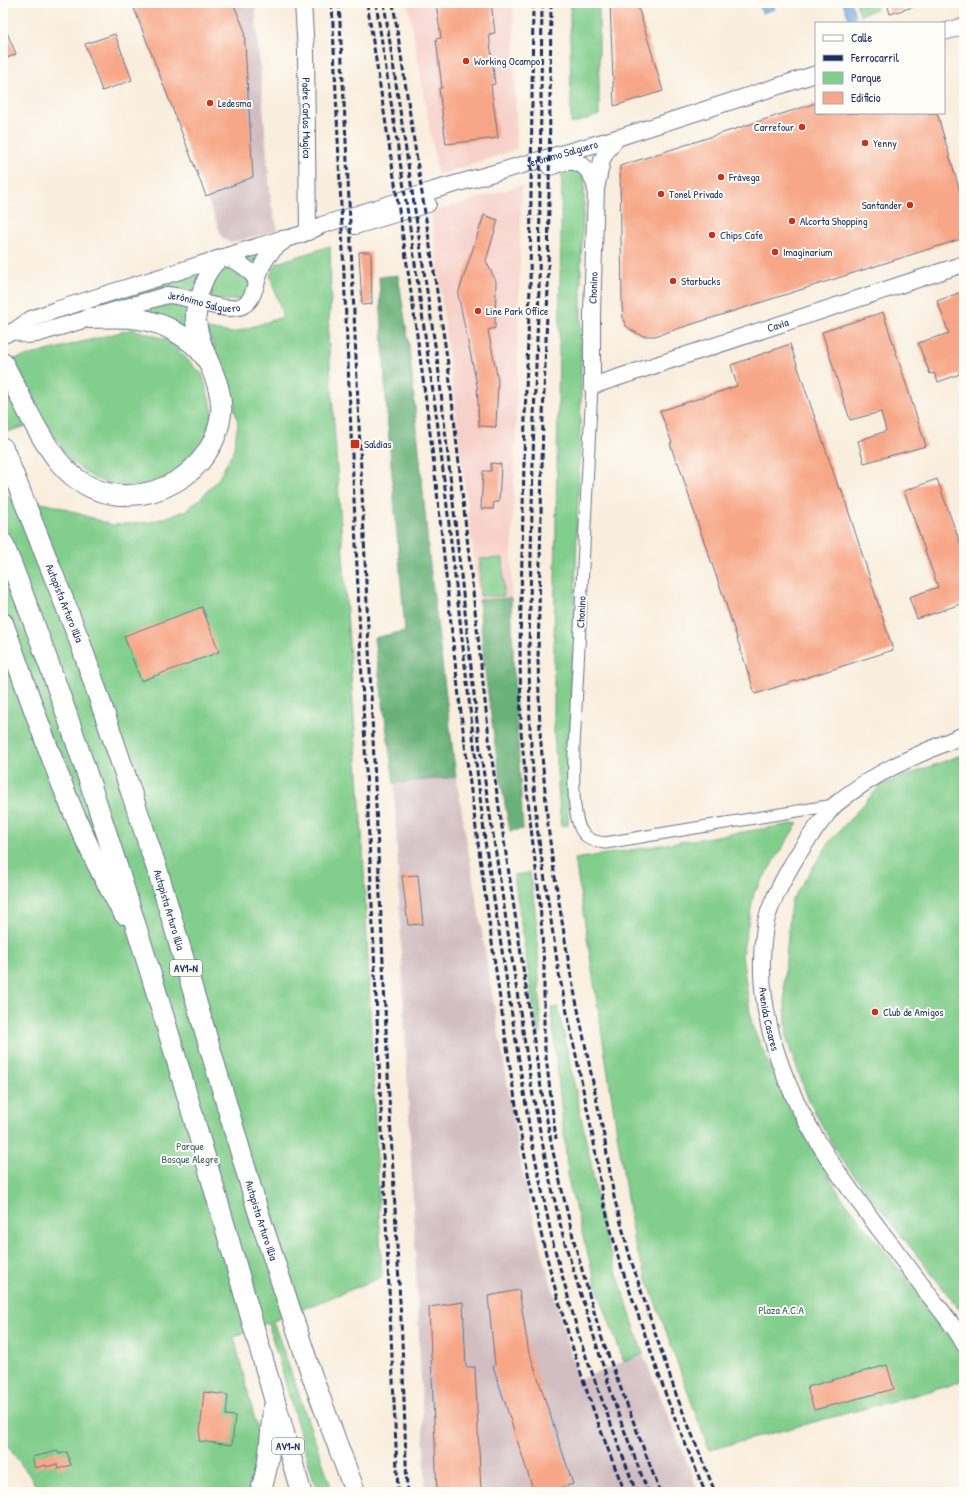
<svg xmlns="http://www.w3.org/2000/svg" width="967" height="1495" font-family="'Patrick Hand',sans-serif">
	<rect width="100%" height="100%" fill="#fdfcf7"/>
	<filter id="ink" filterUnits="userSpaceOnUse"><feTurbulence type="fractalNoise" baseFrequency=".025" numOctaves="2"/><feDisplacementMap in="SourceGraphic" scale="8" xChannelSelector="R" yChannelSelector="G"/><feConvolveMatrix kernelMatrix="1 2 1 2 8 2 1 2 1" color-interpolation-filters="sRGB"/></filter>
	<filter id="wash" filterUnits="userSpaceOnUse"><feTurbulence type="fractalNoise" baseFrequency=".012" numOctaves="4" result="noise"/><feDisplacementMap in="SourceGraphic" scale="16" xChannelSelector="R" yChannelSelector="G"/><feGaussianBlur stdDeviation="0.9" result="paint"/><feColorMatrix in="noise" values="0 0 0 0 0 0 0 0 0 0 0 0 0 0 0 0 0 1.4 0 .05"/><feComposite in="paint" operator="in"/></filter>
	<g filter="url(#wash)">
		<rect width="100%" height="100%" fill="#f9eedd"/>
		<!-- built -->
		<g fill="#f7d0c9">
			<path d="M 408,3 L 513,3 L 517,149 L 438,175 Z"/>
			<path d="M 522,185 L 511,598 L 479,600 L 431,213 Z"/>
		</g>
		<!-- industrial -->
		<g fill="#d2bec1">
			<path d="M 132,3 L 254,3 L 255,7 L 271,204 L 278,230 L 230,243 L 222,237 Z"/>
			<path d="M 456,777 L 521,1166 L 537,1233 L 578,1380 L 643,1354 L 699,1492 L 426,1492 L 394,783 Z"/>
		</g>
		<!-- green -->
		<g fill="#82ce8c" stroke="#4e7e75">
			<path d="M 570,3 L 599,3 L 599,115 L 571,124 Z"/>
			<path d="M 856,3 L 875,3 L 877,9 L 860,15 Z"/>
			<path d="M 567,168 L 579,169 L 585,181 L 581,263 L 581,400 L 568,825 L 561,826 L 554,734 L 554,641 L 562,172 Z"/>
			<path d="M 281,239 L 250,300 L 199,300 L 198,332 L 157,322 L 60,328 L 22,325 Z"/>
			<path d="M 330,246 L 331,298 L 328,335 L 363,849 L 382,1277 L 273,1321 L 333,1492 L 317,1492 L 268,1323 L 234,1337 L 262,1448 L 253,1492 L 39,1492 L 30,1476 L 3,1440 L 3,495 L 60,507 L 112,525 L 151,522 L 185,511 L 203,496 L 219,478 L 233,452 L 238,423 L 232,397 L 207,329 L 232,333 L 283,317 L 270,275 L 277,263 Z"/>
			<path d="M 133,329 L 168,340 L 202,374 L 213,412 L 208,443 L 170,478 L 125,489 L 95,479 L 69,460 L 44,421 L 3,433 L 3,362 Z"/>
			<path d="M 503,558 L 504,596 L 480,596 L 480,559 Z"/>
			<path d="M 964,754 L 964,1315 L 838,1155 L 809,1101 L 787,1041 L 784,982 L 791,901 L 831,840 L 881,785 Z"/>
			<path d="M 798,823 L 754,893 L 742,955 L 752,1026 L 788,1106 L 840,1195 L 955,1340 L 964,1359 L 964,1380 L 945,1387 L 709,1450 L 634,1243 L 575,859 Z"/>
			<path d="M 530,873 L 537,926 L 541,1031 L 538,1038 L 514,875 Z"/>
			<path d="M 558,1007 L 591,1164 L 602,1227 L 643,1354 L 624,1362 L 596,1285 L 569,1184 L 551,1008 Z"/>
		</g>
		<!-- forest -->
		<g fill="#69b178" stroke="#42706b">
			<path d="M 398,275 L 409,345 L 430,565 L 456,777 L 394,783 L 374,638 L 405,631 L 387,415 L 379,277 Z"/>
			<path d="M 511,598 L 514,678 L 523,829 L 510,831 L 498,766 L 484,665 L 479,600 Z"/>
		</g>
		<!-- water -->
		<g fill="#71abe1" stroke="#466da0">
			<path d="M 758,3 L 773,3 L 775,9 L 762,13 Z"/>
			<path d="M 843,3 L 851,3 L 856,17 L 849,19 Z"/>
		</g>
		<g id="blocks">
			<!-- building -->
			<g fill="#f7a788">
				<path d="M 132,3 L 233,3 L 244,29 L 253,177 L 206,196 Z"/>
				<path d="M 436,3 L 491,3 L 495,33 L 489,34 L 495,84 L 491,85 L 498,138 L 446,144 L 439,88 L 442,88 L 436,39 L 441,38 Z"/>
				<path d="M 610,3 L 637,3 L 663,91 L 614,106 Z"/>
				<path d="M 887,3 L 919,3 L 919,5 L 890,14 Z"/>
				<path d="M 3,23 L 16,54 L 3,60 Z"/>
				<path d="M 115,34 L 132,80 L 102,91 L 85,44 Z"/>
				<path d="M 816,103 L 816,113 L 937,113 L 964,205 L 964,238 L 655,336 L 643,336 L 631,330 L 626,326 L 623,319 L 622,305 L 620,166 Z"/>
				<path d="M 484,215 L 498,220 L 486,261 L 496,281 L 495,328 L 488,330 L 498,380 L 496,427 L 479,426 L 477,385 L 458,294 Z"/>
				<path d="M 359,252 L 371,252 L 372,304 L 362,305 Z"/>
				<path d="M 964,291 L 964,369 L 959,371 L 960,374 L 938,382 L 934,373 L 930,374 L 918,343 L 949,333 L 937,301 Z"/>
				<path d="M 883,312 L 926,446 L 864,463 L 858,441 L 886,431 L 881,412 L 850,420 L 822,332 Z"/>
				<path d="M 790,344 L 839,489 L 841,488 L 893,650 L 755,694 L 724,598 L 700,530 L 678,462 L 676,462 L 670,443 L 672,443 L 660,411 L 737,386 L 731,365 Z"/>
				<path d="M 491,463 L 501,464 L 499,502 L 494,502 L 493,509 L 481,509 L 483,471 L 491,471 Z"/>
				<path d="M 937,479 L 964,554 L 964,603 L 917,619 L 909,597 L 938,587 L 904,491 Z"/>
				<path d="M 202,607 L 219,652 L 141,681 L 124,636 Z"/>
				<path d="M 418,875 L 423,924 L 408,925 L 402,876 Z"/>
				<path d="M 519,1290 L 529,1354 L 530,1354 L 573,1484 L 549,1492 L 534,1492 L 493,1366 L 495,1365 L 488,1296 Z"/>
				<path d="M 463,1302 L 466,1367 L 475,1367 L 481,1492 L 437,1492 L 429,1307 Z"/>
				<path d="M 887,1365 L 894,1389 L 814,1410 L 807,1387 Z"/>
				<path d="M 204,1392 L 228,1395 L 226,1415 L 235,1416 L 232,1445 L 199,1441 Z"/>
				<path d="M 58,1451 L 59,1454 L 67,1452 L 71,1465 L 58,1469 L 57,1464 L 46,1467 L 46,1465 L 35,1468 L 32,1457 Z"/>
			</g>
		</g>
	</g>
	<g filter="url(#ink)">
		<use href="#blocks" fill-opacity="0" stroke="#69728a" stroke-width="1"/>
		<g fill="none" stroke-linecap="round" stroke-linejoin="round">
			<!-- street casing -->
			<g stroke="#69728a" stroke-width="13">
				<path id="street" d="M 592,386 L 574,747 C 574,767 571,818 583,833 C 588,840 597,842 605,843 L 834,805"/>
			</g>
			<!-- secondary casing -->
			<g stroke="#69728a" stroke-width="18">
				<g id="secondary">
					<path id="s1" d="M 303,3 L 306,51 L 308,232"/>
					<path d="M 944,32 L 964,26"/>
					<path id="s2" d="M 617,138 L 606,152 L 602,160 L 596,189 L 592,313 L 592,386 L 964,264"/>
					<path d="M 550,167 C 555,165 561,163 566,162 C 584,159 593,175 596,189"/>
					<path d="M 355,226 L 428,204"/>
					<path d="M 198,300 C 203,284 208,268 222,258 C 237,259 248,268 257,280"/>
					<path id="s3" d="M 14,331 L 27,335 L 36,334 L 167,295 C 190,296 210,308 230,308 C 257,309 254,282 262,266 C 267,255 275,247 284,241"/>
					<path id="s4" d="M 3,335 L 14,331 L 31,319 L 56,310 L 281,239 C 296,238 309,232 322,225 L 434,190 L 617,138 L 816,74"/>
					<path id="s5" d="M 964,735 C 919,754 874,772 836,804 C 830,809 826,816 821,822 C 810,836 800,850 791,866 C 782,882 768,909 765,926 C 752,1004 781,1083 822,1148 C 853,1198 891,1243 926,1291 C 937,1306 956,1327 964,1344"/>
				</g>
			</g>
			<!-- highway casing -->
			<g stroke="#69728a" stroke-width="22">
				<g id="highway">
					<path d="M 90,318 C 123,317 150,315 179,334 C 189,340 198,347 204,356"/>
					<path d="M 3,363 C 21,396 36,434 60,463 C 90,499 136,504 175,482 C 200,468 218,442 221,414 C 224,380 199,354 196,321 C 195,314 197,307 198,300"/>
					<path id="s6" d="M 3,448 L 80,642 L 126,777 L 158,872 L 258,1211 L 312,1376 L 355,1492"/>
					<path d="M 3,543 C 45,648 82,756 116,863 C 183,1071 240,1282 301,1492"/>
					<path d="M 3,623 C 39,722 70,822 124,914"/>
					<path d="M 260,1492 C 270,1466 270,1437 273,1409"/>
				</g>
			</g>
			<!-- street -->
			<use href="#street" stroke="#fff" stroke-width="11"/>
			<!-- secondary -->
			<use href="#secondary" stroke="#fff" stroke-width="16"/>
			<!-- highway -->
			<use href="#highway" stroke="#fff" stroke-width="20"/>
			<!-- rail -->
			<g stroke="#1b2f5e" stroke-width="3" stroke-dasharray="6 3" stroke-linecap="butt">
				<path d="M 332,3 L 398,1492"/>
				<path d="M 339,3 L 349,201 L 389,1097 L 402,1339 L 407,1492"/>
				<path d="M 367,3 C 389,143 411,284 429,425 C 441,518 449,612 460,705 C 472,803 486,901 500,999 C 512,1082 524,1165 544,1246 C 565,1330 592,1412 625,1492"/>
				<path d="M 376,3 L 409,221 L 438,427 L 485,841 L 531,1138 L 553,1243 L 581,1343 L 636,1492"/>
				<path d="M 384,3 L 438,365 L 480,749 L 532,1090 L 548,1172 L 564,1240 L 618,1414 L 648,1492"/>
				<path d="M 393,3 L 448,364 L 490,747 L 541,1088 L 553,1152 L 574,1241 L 584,1277 L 601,1336 L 660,1492"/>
				<path d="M 533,3 L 530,287 L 525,416 L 520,648 L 521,732 L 531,828 L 540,902 L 544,967 L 544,1041 L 556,1139"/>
				<path d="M 542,3 L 539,288 L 534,416 L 529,648 L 530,731 L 537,827 L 559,974 L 593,1137 L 603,1200 L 619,1260 L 668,1401 L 705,1492"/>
				<path d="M 551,3 L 548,288 L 543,417 L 538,659 L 540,732 L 548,826 L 553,865 L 570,971 L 604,1136 L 614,1197 L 630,1257 L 657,1339 L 677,1397 L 715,1492"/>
			</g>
		</g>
	</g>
	<!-- markers -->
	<g fill="#c8321e" stroke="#fdfcf7" stroke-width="1.5">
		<circle cx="466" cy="61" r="4"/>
		<circle cx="210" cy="103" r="4"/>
		<circle cx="802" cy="127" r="4"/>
		<circle cx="865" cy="143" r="4"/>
		<circle cx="721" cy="177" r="4"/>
		<circle cx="661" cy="194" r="4"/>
		<circle cx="910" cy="205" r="4"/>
		<circle cx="792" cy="221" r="4"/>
		<circle cx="712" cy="235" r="4"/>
		<circle cx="775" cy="252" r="4"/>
		<circle cx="673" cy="281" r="4"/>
		<circle cx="478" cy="311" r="4"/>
		<rect x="350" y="439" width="10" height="10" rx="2"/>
		<circle cx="875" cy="1012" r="4"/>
	</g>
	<g text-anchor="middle" stroke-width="4" stroke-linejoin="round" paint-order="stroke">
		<!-- shield labels -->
		<g fill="#fdfcf7" stroke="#5f6c8c" stroke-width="1">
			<rect x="170" y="960" width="32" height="16" rx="3"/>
			<rect x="272" y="1438" width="32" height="16" rx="3"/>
		</g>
		<g font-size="10" font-weight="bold" fill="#1b2f5e">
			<text x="186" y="972">AV1-N</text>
			<text x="288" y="1450">AV1-N</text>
		</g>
		<!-- poi labels -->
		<g font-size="11" fill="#1b2f5e" stroke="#fdfcf7" text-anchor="start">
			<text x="474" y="65">Working Ocampo</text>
			<text x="218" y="107">Ledesma</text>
			<text x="794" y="131" text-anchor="end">Carrefour</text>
			<text x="873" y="147">Yenny</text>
			<text x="729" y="181">Frávega</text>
			<text x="669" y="198">Tonel Privado</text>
			<text x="902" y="209" text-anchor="end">Santander</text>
			<text x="800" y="225">Alcorta Shopping</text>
			<text x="720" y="239">Chips Cafe</text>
			<text x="783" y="256">Imaginarium</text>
			<text x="681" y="285">Starbucks</text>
			<text x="486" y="315">Line Park Office</text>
			<text x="364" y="448">Saldías</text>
			<text x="883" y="1016">Club de Amigos</text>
		</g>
		<!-- street labels -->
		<g font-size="11" fill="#1b2f5e" stroke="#fdfcf7">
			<text dy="4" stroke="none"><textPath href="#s1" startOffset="115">Padre Carlos Mugica</textPath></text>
			<text dy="4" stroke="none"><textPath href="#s4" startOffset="589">Jerónimo Salguero</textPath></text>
			<text transform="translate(593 288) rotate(-88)" y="4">Chonino</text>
			<text dy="4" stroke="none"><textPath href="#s3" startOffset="197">Jerónimo Salguero</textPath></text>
			<text dy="4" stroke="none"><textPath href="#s2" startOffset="449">Cavia</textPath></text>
			<text dy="4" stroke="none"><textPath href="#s6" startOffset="167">Autopista Arturo Illia</textPath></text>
			<text transform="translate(581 612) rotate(-87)" y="4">Chonino</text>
			<text dy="4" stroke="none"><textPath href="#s6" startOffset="491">Autopista Arturo Illia</textPath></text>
			<text dy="4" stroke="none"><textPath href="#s5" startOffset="382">Avenida Casares</textPath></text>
			<text dy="4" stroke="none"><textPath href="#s6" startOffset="815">Autopista Arturo Illia</textPath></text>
		</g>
		<!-- park labels -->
		<g font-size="11" fill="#3a5f6c" stroke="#fdfcf7">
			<text x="190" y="1150">Parque<tspan x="190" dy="13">Bosque Alegre</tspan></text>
			<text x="781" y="1314">Plaza A.C.A</text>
		</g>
	</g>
	<!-- margin -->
	<rect width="967" height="1495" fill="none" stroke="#fdfcf7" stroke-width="16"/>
	<!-- legend -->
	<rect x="815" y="22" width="130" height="92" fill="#fdfcf7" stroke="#a3aaba"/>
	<rect x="823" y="35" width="20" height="6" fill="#ffffff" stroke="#a3aaba"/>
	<text x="851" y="42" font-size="12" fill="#1b2f5e">Calle</text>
	<rect x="823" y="55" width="20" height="6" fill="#1b2f5e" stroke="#a3aaba"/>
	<text x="851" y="62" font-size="12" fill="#1b2f5e">Ferrocarril</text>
	<rect x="823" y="72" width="20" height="12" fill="#82ce8c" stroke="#a3aaba"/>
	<text x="851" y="82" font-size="12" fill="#1b2f5e">Parque</text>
	<rect x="823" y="92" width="20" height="12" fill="#f7a788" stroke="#a3aaba"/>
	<text x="851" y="102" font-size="12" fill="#1b2f5e">Edificio</text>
</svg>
